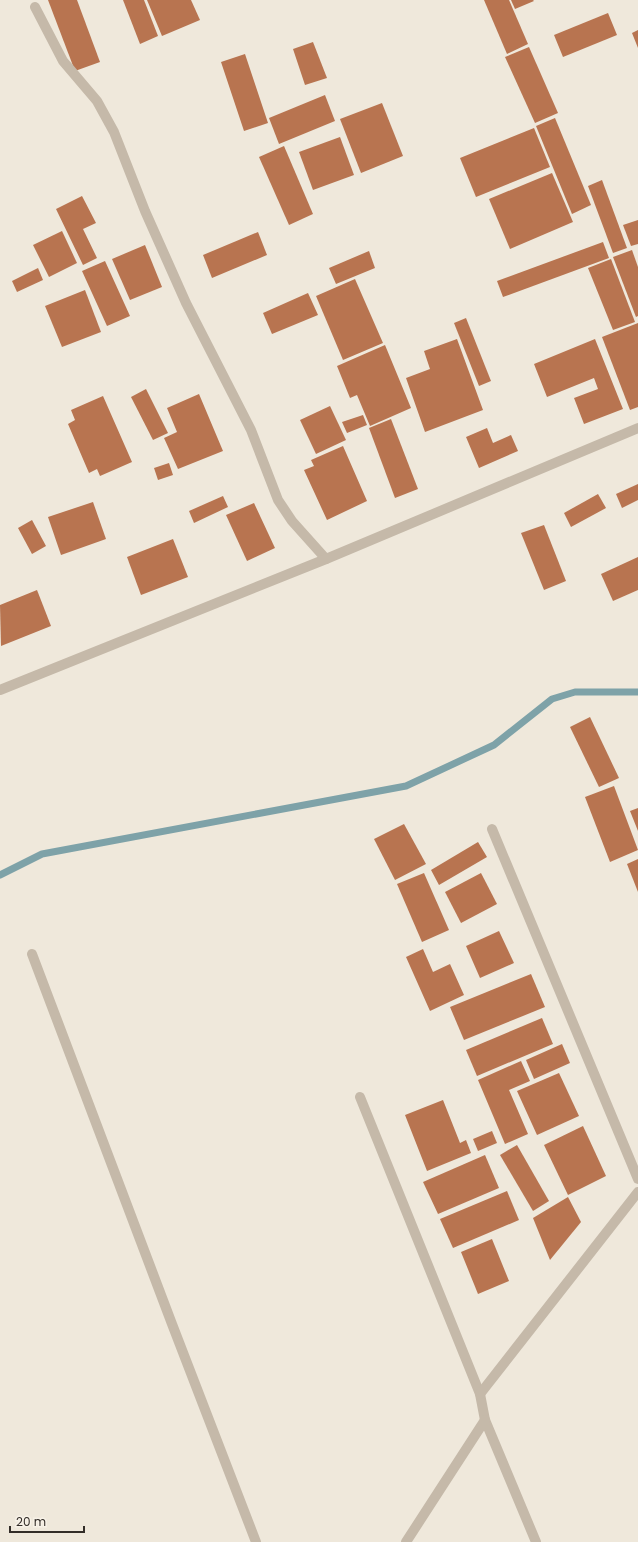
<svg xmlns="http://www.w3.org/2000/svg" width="638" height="1542" font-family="Poppins,sans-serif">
	<rect width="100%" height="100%" fill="#efe8db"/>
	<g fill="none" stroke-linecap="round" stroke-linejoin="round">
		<!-- stream -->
		<path stroke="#7ea2a8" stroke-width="7" d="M 0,875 L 42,854 L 406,786 L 494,745 L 552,699 L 575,692 L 638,692"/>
	</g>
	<!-- building -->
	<g fill="#b87450">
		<path d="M 48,0 L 77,0 L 100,62 L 75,71 Z"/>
		<path d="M 123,0 L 144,0 L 158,36 L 140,44 Z"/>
		<path d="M 147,0 L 191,0 L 200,20 L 162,36 Z"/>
		<path d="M 484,0 L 509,0 L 528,44 L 507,54 Z"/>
		<path d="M 511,0 L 533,0 L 534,1 L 515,9 Z"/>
		<path d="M 608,13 L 617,35 L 563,57 L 554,35 Z"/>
		<path d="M 638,30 L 638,48 L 632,33 Z"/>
		<path d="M 313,42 L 327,78 L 305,85 L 293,49 Z"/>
		<path d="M 529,47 L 558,113 L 535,123 L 505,57 Z"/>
		<path d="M 245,54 L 268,123 L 244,131 L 221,62 Z"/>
		<path d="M 325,95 L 335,121 L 279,144 L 269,118 Z"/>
		<path d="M 382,103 L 403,156 L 361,173 L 340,119 Z"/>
		<path d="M 555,118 L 591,205 L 572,214 L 536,126 Z"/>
		<path d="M 534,128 L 550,167 L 476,197 L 460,158 Z"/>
		<path d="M 340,137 L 354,175 L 313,190 L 299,152 Z"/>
		<path d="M 284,146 L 313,214 L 289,225 L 259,157 Z"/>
		<path d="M 552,173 L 573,222 L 510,249 L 489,199 Z"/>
		<path d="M 602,180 L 627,248 L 613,253 L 588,186 Z"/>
		<path d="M 82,196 L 96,223 L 83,229 L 97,258 L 83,265 L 56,209 Z"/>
		<path d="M 638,220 L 638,244 L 631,246 L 623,225 Z"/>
		<path d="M 62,231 L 77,263 L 49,277 L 33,245 Z"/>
		<path d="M 258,232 L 267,255 L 212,278 L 203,255 Z"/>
		<path d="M 603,242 L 609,258 L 503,297 L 497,281 Z"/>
		<path d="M 145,245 L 162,287 L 130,300 L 112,259 Z"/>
		<path d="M 632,250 L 638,267 L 638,316 L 636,317 L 613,257 Z"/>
		<path d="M 369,251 L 375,268 L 336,284 L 329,268 Z"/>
		<path d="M 611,259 L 635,322 L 613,330 L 588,268 Z"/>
		<path d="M 105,261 L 130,316 L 107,326 L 82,271 Z"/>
		<path d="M 38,268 L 43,280 L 17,292 L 12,281 Z"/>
		<path d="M 355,279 L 383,343 L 343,360 L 316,296 Z"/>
		<path d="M 85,290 L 101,332 L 62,347 L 45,306 Z"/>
		<path d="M 308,293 L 318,315 L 272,334 L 263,313 Z"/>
		<path d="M 466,318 L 491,381 L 479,386 L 454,323 Z"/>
		<path d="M 638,323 L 638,407 L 630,410 L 602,337 Z"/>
		<path d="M 457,339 L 483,410 L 425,432 L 406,378 L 430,369 L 424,351 Z"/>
		<path d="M 595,339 L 623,409 L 584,424 L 574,398 L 598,389 L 594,378 L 547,397 L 534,364 Z"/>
		<path d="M 385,345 L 411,408 L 370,426 L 357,395 L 350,398 L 337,366 Z"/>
		<path d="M 146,389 L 168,433 L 153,440 L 131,397 Z"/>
		<path d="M 199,394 L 223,451 L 178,469 L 164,438 L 177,432 L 167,408 Z"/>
		<path d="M 103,396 L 132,462 L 100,476 L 97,469 L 89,473 L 68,424 L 75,420 L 71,410 Z"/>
		<path d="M 330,406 L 346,440 L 316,454 L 300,420 Z"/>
		<path d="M 363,415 L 367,425 L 347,433 L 342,422 Z"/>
		<path d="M 391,419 L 418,489 L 395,498 L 369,428 Z"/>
		<path d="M 487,428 L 493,443 L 511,435 L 518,451 L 479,468 L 466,437 Z"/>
		<path d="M 343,446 L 367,501 L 327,520 L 304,470 L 314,466 L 311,460 Z"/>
		<path d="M 169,463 L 173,475 L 158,480 L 154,468 Z"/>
		<path d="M 638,484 L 638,500 L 622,508 L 616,494 Z"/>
		<path d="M 598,494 L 606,508 L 571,527 L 564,513 Z"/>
		<path d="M 223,496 L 228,507 L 194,523 L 189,511 Z"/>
		<path d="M 93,502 L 106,539 L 61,555 L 48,517 Z"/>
		<path d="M 254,503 L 275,548 L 247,561 L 226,515 Z"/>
		<path d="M 32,520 L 46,546 L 32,554 L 18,528 Z"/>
		<path d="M 544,525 L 566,581 L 544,590 L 521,533 Z"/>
		<path d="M 173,539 L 188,577 L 141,595 L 127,557 Z"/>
		<path d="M 638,557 L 638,590 L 613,601 L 601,574 Z"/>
		<path d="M 37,590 L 51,626 L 1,646 L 0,605 Z"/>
		<path d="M 590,717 L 619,778 L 599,787 L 570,727 Z"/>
		<path d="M 614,786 L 638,850 L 610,862 L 585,797 Z"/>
		<path d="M 638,808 L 638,831 L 630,811 Z"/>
		<path d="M 404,824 L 426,864 L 395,880 L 374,839 Z"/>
		<path d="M 478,842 L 487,857 L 439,885 L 431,870 Z"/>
		<path d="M 638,859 L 638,892 L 627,864 Z"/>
		<path d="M 424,873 L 449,930 L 422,942 L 397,884 Z"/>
		<path d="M 481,873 L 497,904 L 461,923 L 445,892 Z"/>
		<path d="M 499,931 L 514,963 L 480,978 L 466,946 Z"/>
		<path d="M 423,949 L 433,972 L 450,964 L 464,995 L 430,1011 L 406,957 Z"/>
		<path d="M 531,974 L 545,1007 L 464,1040 L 450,1007 Z"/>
		<path d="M 542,1018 L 553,1044 L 477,1076 L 466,1050 Z"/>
		<path d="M 562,1044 L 570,1063 L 534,1079 L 526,1060 Z"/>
		<path d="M 521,1061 L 530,1081 L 509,1090 L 528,1134 L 505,1144 L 478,1080 Z"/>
		<path d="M 559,1073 L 579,1116 L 537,1135 L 517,1091 Z"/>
		<path d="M 443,1100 L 460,1143 L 466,1140 L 471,1153 L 427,1171 L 405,1115 Z"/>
		<path d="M 583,1126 L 606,1176 L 568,1195 L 544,1145 Z"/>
		<path d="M 492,1131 L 497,1143 L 478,1151 L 473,1139 Z"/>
		<path d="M 517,1145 L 549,1201 L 533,1211 L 500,1155 Z"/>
		<path d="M 485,1155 L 499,1188 L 438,1214 L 423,1182 Z"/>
		<path d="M 507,1191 L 519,1220 L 453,1248 L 440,1219 Z"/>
		<path d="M 568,1197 L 581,1222 L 550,1260 L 533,1218 Z"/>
		<path d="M 492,1239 L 509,1281 L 478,1294 L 461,1252 Z"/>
	</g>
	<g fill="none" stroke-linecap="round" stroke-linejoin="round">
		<!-- street -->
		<g stroke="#c5b9a9" stroke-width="10">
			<path d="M 35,7 L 63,61 L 97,101 L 114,132 L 145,211 L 186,303 L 251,430 L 278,500 L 292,521 L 326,559"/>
			<path d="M 0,690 L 326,559 L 638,428"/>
			<path d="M 492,829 L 638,1179"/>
			<path d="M 32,954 L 172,1324 L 256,1542"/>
			<path d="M 360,1097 L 480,1394 L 485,1420 L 536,1542"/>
			<path d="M 480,1394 L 638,1192"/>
			<path d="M 406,1542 L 485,1420"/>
		</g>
	</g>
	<!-- scale -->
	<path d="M10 1526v6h74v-6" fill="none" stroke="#332d28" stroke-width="2"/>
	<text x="16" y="1526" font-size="12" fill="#332d28" stroke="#f7f1e7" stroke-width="3" paint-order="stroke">20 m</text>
</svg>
